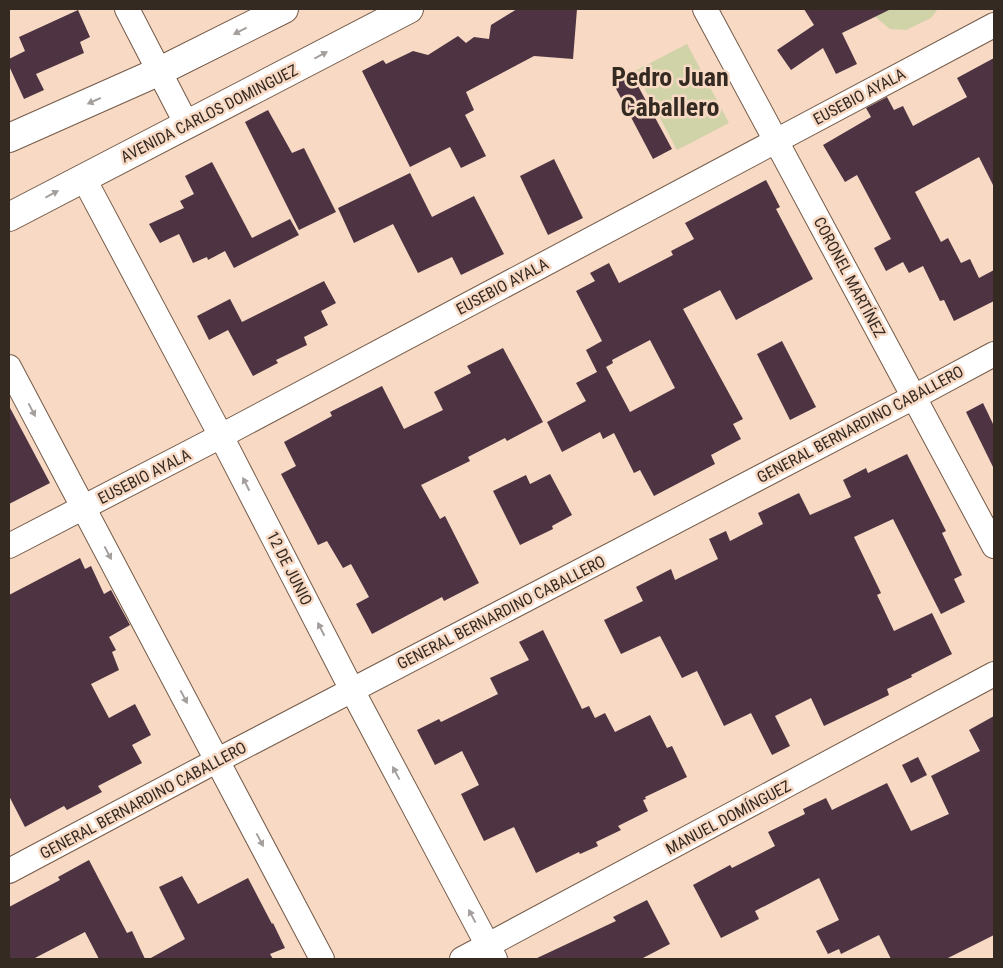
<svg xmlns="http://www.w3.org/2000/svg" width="1003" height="968" font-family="'Roboto Condensed',sans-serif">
	<rect width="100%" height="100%" fill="#f7d9c4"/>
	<!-- green -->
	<g fill="#d0d3a7">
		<path d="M 872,9 L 938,9 L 931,18 L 906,30 L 890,29 L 872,14 Z"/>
		<path d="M 687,44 L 729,123 L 677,150 L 635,71 Z"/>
	</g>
	<!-- building -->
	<g fill="#4e3442" fill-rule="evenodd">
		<path d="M 517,9 L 577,9 L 573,59 L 534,56 L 466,92 L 474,110 L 465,115 L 486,156 L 461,168 L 450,147 L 410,167 L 362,71 L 383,60 L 386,64 L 413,51 L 428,55 L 458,36 L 466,43 L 474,37 L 489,39 L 491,25 Z"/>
		<path d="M 804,9 L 891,9 L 842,33 L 857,64 L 836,74 L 823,48 L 791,70 L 777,50 L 814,25 Z"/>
		<path d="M 78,10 L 90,37 L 80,42 L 84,53 L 36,74 L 44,90 L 24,99 L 9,66 L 9,59 L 25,51 L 19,37 Z"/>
		<path d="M 994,58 L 994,187 L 979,157 L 915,192 L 941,242 L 948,238 L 961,263 L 970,259 L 979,278 L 994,270 L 994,301 L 954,321 L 944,300 L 940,301 L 923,266 L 909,273 L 903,262 L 886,271 L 874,248 L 891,239 L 857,175 L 845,182 L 823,145 L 871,117 L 866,108 L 887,97 L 894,110 L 903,106 L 913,126 L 967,97 L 957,78 Z"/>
		<path d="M 631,73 L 672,149 L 653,159 L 613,83 Z"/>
		<path d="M 268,110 L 292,153 L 304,148 L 336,212 L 299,230 L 245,122 Z"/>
		<path d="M 554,159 L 583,218 L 548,235 L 520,176 Z"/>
		<path d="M 212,162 L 252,238 L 290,219 L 299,235 L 234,268 L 225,251 L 208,260 L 207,257 L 193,263 L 179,234 L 160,243 L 149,224 L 184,208 L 180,201 L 194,194 L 185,176 Z"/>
		<path d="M 410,173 L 432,217 L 474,196 L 504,254 L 461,275 L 452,257 L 418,273 L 393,224 L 354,243 L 338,208 Z"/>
		<path d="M 766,180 L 780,207 L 776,209 L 813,279 L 736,320 L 720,290 L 683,309 L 743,419 L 733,424 L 741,439 L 711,455 L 715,464 L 654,496 L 640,470 L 634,473 L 614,433 L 603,439 L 600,432 L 562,452 L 547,422 L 586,401 L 576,383 L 597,372 L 586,350 L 602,341 L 576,291 L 595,281 L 590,273 L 609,263 L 619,283 L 673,255 L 671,251 L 694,239 L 685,223 ZM 650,340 L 675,388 L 630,412 L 606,367 L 613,363 L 612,360 Z"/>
		<path d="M 324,281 L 336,303 L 321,311 L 328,325 L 304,337 L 307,345 L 276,360 L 278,363 L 253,376 L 228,330 L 209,340 L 197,316 L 230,299 L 242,322 Z"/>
		<path d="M 782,341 L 816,407 L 790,420 L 757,354 Z"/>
		<path d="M 503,348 L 543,422 L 507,441 L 505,438 L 468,457 L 470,461 L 421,485 L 440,519 L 445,516 L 479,583 L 444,601 L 442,597 L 372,634 L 356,604 L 369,597 L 351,564 L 343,568 L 327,541 L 318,545 L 281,474 L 296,466 L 284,442 L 332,416 L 330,412 L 382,386 L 404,429 L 443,410 L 434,392 L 471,373 L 467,366 Z"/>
		<path d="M 983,403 L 994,426 L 994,469 L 966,412 Z"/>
		<path d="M 9,406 L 50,483 L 9,504 Z"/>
		<path d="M 907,454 L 946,531 L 942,533 L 962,575 L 954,579 L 965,602 L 941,614 L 893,519 L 854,537 L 881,593 L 877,595 L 894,631 L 932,613 L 952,654 L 911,675 L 912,677 L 887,689 L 889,695 L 824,726 L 811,698 L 775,716 L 790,746 L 772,755 L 751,713 L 724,726 L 697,671 L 682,678 L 660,636 L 621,654 L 604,620 L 643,601 L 636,587 L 671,569 L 675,580 L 718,559 L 709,539 L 726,531 L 730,541 L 763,524 L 758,513 L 799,493 L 810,515 L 851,497 L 843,480 L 866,468 L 868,473 Z"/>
		<path d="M 550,474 L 572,515 L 552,526 L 553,529 L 520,545 L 493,491 L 526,475 L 530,484 Z"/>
		<path d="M 80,558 L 85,569 L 91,566 L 104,594 L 111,590 L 130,625 L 109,637 L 116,650 L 112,652 L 119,670 L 91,684 L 109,718 L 135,704 L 151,735 L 132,745 L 142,763 L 98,786 L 102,792 L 67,810 L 64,806 L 25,827 L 9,796 L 9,595 Z"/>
		<path d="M 543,630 L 582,709 L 589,706 L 595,718 L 605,713 L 615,732 L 650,715 L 667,748 L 672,746 L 687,777 L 645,797 L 646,799 L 643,800 L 648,811 L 618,826 L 621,830 L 596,842 L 598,846 L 580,854 L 579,852 L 536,873 L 514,827 L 484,841 L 461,794 L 479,785 L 462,751 L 435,765 L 417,730 L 439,719 L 441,722 L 498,694 L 490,678 L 529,660 L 519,642 Z"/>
		<path d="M 994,716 L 994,935 L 946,959 L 891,959 L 879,935 L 841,954 L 839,949 L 828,954 L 816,931 L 839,920 L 819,878 L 755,911 L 759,919 L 721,938 L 693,885 L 730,865 L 732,868 L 775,846 L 768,832 L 805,814 L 803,809 L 826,798 L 832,810 L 887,783 L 911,831 L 949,814 L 931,776 L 980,751 L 969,730 Z"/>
		<path d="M 918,757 L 927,775 L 911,783 L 902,765 Z"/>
		<path d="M 89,860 L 127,933 L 132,931 L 145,959 L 99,959 L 85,932 L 33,959 L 9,959 L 9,907 L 60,880 L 58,877 Z"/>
		<path d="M 182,876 L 198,904 L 248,878 L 272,924 L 273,923 L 285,948 L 270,954 L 273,959 L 149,959 L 185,939 L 159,887 Z"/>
		<path d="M 647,900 L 670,944 L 641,959 L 535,959 L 616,921 L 613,917 Z"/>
	</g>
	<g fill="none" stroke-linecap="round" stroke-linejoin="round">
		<!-- minor casing -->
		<g stroke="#745a48" stroke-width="26">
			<g id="minor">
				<path d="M 127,9 L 187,125"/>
				<path d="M 705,9 L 994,546"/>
				<path d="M 83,177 L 221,436 L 352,690 L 495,959"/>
				<path d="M 9,367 L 322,959"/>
				<path d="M 9,546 L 221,436 L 994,25"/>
				<path d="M 9,871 L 218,760 L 914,397 L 994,354"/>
				<path d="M 462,959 L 994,674"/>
			</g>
		</g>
		<!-- secondary casing -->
		<g stroke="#745a48" stroke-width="30">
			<g id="secondary">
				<path d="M 9,138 L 160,71 L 284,9"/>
				<path d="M 9,217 L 409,9"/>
			</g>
		</g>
		<!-- minor -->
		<use href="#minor" stroke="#fff" stroke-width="24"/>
		<!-- secondary -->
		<use href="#secondary" stroke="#fff" stroke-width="28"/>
	</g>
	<!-- one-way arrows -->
	<defs><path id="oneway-solid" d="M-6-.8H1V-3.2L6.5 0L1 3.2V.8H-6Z" transform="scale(1.25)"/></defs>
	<g fill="#a49f9c">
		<use href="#oneway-solid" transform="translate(240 31) rotate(153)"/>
		<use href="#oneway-solid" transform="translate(321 55) rotate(-28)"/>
		<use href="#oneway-solid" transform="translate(94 101) rotate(156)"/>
		<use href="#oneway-solid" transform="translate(52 194) rotate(-28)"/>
		<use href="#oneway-solid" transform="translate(32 410) rotate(62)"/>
		<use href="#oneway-solid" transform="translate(246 484) rotate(-117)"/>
		<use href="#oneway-solid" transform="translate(108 553) rotate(62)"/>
		<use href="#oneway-solid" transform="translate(321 629) rotate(-117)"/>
		<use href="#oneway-solid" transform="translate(184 697) rotate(62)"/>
		<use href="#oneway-solid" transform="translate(396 773) rotate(-118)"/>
		<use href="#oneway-solid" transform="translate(260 840) rotate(62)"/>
		<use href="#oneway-solid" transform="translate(472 916) rotate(-118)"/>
	</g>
	<g text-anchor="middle" stroke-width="5" stroke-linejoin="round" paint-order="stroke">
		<!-- street labels -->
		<g font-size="16" fill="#352a22" stroke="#f7d9c4">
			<text transform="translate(859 96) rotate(-28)" y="6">EUSEBIO AYALA</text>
			<text transform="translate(209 113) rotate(-27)" y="6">AVENIDA CARLOS DOMINGUEZ</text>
			<text transform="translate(850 277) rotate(62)" y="6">CORONEL MARTÍNEZ</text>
			<text transform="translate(502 286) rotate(-28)" y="6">EUSEBIO AYALA</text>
			<text transform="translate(860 424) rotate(-28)" y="6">GENERAL BERNARDINO CABALLERO</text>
			<text transform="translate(144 476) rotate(-27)" y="6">EUSEBIO AYALA</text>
			<text transform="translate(290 568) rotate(63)" y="6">12 DE JUNIO</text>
			<text transform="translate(501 612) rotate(-27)" y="6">GENERAL BERNARDINO CABALLERO</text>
			<text transform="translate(143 800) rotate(-28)" y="6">GENERAL BERNARDINO CABALLERO</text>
			<text transform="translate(728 817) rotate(-28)" y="6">MANUEL DOMÍNGUEZ</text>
		</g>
		<!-- town labels -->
		<g font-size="26" font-weight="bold" fill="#352a22" stroke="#f7d9c4">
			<text x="670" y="86">Pedro Juan<tspan x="670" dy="30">Caballero</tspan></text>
		</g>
	</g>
	<!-- border -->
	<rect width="1003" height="968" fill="none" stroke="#352a22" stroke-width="20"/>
</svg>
